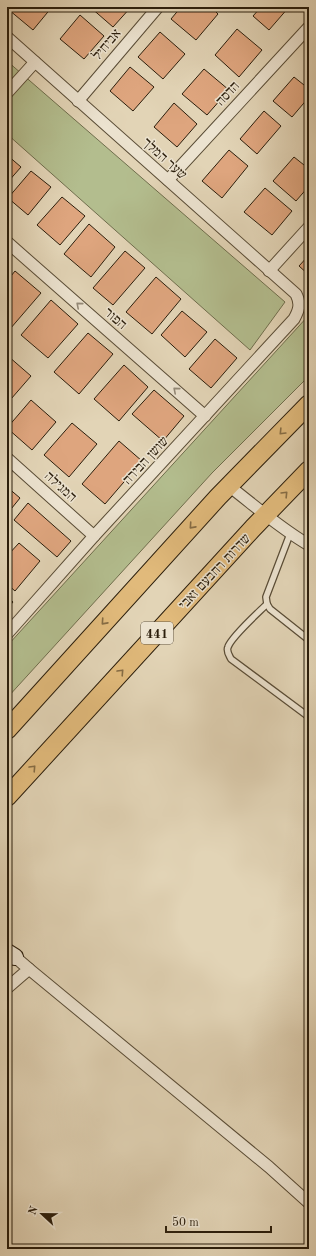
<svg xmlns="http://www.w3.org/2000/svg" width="316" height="1256" font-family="'Old Standard TT','Frank Ruhl Libre',serif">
	<rect width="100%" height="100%" fill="#e2d4b6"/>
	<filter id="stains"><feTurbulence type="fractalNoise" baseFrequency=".005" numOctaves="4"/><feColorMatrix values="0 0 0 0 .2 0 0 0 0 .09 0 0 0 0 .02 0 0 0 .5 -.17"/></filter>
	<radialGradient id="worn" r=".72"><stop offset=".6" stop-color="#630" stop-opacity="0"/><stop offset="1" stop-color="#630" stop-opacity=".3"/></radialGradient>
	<!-- green -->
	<g fill="#b3bd8e" stroke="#6f6e4d">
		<path d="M 7,61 L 285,302 L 250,350 L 7,134 Z"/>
		<path d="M 309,315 L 309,376 L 212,473 L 7,698 L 7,646 Z"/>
	</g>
	<!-- building -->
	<g fill="#dea57e" stroke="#2b1e0c">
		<path d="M 11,7 L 52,7 L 33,30 L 9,10 Z"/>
		<path d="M 90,7 L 131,7 L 113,27 Z"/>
		<path d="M 181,7 L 211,7 L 218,14 L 196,40 L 171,19 Z"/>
		<path d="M 261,7 L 289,7 L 269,30 L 253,16 Z"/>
		<path d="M 80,15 L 104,36 L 84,59 L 60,39 Z"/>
		<path d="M 237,29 L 262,50 L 239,77 L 215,55 Z"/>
		<path d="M 160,32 L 185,54 L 163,79 L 138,57 Z"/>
		<path d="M 130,67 L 154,87 L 133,111 L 110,91 Z"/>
		<path d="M 204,69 L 229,90 L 207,115 L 182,94 Z"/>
		<path d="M 294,77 L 309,89 L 309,97 L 292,117 L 273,101 Z"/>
		<path d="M 174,103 L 197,124 L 177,147 L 154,127 Z"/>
		<path d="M 264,111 L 281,126 L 257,154 L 240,139 Z"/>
		<path d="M 229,150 L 248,166 L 222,198 L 202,181 Z"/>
		<path d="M 7,155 L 21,167 L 7,183 Z"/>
		<path d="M 294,157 L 309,169 L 309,186 L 296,201 L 273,181 Z"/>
		<path d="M 31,171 L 51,187 L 28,215 L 8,198 Z"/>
		<path d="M 265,188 L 292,211 L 272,235 L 244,212 Z"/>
		<path d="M 62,197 L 85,216 L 60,245 L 37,225 Z"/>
		<path d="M 89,224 L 115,247 L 91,277 L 64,254 Z"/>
		<path d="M 125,251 L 145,268 L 113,305 L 93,288 Z"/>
		<path d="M 309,255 L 309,275 L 299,266 Z"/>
		<path d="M 15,271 L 41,293 L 10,329 L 7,326 L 7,281 Z"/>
		<path d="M 156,277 L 181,299 L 152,334 L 126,312 Z"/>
		<path d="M 51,300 L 78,324 L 48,358 L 21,335 Z"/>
		<path d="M 182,311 L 207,332 L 185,357 L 161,335 Z"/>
		<path d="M 88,333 L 113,354 L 79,394 L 54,372 Z"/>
		<path d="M 215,339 L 237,358 L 211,388 L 189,369 Z"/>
		<path d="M 8,356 L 31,376 L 11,399 L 7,395 Z"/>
		<path d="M 124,365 L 148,387 L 119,421 L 94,399 Z"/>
		<path d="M 154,390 L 184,416 L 163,441 L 132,414 Z"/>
		<path d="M 31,400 L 56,422 L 32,450 L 7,428 Z"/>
		<path d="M 72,423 L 97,444 L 69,477 L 44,455 Z"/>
		<path d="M 119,441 L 142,461 L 105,504 L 82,484 Z"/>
		<path d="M 7,487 L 20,498 L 7,514 Z"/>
		<path d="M 28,503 L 71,541 L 57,557 L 14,520 Z"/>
		<path d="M 19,543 L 40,561 L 15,591 L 7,584 L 7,556 Z"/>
		<path d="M 7,596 L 13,602 L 7,609 Z"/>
	</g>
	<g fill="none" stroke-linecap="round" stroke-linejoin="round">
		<!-- lane casing -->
		<g stroke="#594c36" stroke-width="8">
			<g id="lane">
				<path d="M 290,534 L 266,597 L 267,604 L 270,609 L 309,640"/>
				<path d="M 267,604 C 259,612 231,637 228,647 C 226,651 229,655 231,659 L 309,717"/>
			</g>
		</g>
		<!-- street casing -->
		<g stroke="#594c36" stroke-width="13">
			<g id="street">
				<path d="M 7,37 L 296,294 C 301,304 299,310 294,319 L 94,536 L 7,634"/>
				<path d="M 7,93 L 35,62"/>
				<path d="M 78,101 L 158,7"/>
				<path d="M 168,180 L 309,27"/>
				<path d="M 7,242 L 205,416"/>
				<path d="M 269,271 L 309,227"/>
				<path d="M 7,458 L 94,536"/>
				<path d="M 229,486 C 255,506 281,529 309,545"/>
				<path d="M 29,969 L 269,1167 L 309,1203"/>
				<path d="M 7,988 L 29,969 L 15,957"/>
			</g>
		</g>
		<!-- secondary casing -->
		<g stroke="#2b1e0c" stroke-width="18">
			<path id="secondary" d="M 7,952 L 15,957"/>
		</g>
		<!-- primary casing -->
		<g stroke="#2b1e0c" stroke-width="20">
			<g id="primary">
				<path d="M 7,730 L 218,497 L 309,404"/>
				<path d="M 7,797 L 253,528 L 309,470"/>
			</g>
		</g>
		<!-- lane -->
		<use href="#lane" stroke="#ece3d0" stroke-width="5.5"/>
		<!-- street -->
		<use href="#street" stroke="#ece3d0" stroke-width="11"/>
		<!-- secondary -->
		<use href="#secondary" stroke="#ece3d0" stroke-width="16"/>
		<!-- primary -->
		<use href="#primary" stroke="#e1ba7b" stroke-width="18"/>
	</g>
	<!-- one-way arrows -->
	<defs><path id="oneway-chevron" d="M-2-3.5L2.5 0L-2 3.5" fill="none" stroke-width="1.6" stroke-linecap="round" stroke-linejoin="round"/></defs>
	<g stroke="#958a78">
		<use href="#oneway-chevron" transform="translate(79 305) rotate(-139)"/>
		<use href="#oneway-chevron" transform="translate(176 390) rotate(-139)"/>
	</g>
	<g stroke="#866c44">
		<use href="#oneway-chevron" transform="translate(282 432) rotate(134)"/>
		<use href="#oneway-chevron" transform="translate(285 494) rotate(-46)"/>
		<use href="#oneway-chevron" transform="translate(192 526) rotate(132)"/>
		<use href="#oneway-chevron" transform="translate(104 622) rotate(132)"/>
		<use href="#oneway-chevron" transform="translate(121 672) rotate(-47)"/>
		<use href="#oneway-chevron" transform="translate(33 768) rotate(-47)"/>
	</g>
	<g text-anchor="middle" stroke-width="3" stroke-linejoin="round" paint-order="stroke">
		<!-- shield labels -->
		<rect fill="#ece3d0" stroke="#655947" stroke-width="1" x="141" y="622" width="32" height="22" rx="3"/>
		<g font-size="13" font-weight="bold" fill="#2b1e0c">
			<text x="157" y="638">441</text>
		</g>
		<!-- street labels -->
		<g font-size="14" fill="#2b1e0c" stroke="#ece3d0">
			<text transform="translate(106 44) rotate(-50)" y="5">אביחיל</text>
			<text transform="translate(227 93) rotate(-47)" y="5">הדסה</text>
			<text transform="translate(165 158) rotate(42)" y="5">שער המלך</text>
			<text transform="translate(116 318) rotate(41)" y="5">הפור</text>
			<text transform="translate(145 460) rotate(-47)" y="5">שושן הבירה</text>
			<text transform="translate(61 486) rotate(42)" y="5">המגילה</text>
			<text transform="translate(214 571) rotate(-47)" y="5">שדרות רחבעם זאבי</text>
		</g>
	</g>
	<!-- margin -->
	<rect width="316" height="1256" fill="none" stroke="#e2d4b6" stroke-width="24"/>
	<rect x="8" y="8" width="300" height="1240" fill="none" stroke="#2b1e0c" stroke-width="2"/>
	<rect x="12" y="12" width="292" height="1232" fill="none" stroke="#2b1e0c"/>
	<!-- north arrow -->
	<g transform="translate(42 1214) rotate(292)" stroke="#ece3d0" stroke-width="3" paint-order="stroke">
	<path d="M0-3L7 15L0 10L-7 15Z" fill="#2b1e0c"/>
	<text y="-6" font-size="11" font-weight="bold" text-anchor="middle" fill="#2b1e0c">N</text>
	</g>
	<!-- scale -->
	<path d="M166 1226v6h105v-6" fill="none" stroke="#2b1e0c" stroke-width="2"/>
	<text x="172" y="1226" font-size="12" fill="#2b1e0c" stroke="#ece3d0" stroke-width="3" paint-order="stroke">50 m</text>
	<rect width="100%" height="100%" filter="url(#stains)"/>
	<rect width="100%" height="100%" fill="url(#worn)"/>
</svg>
